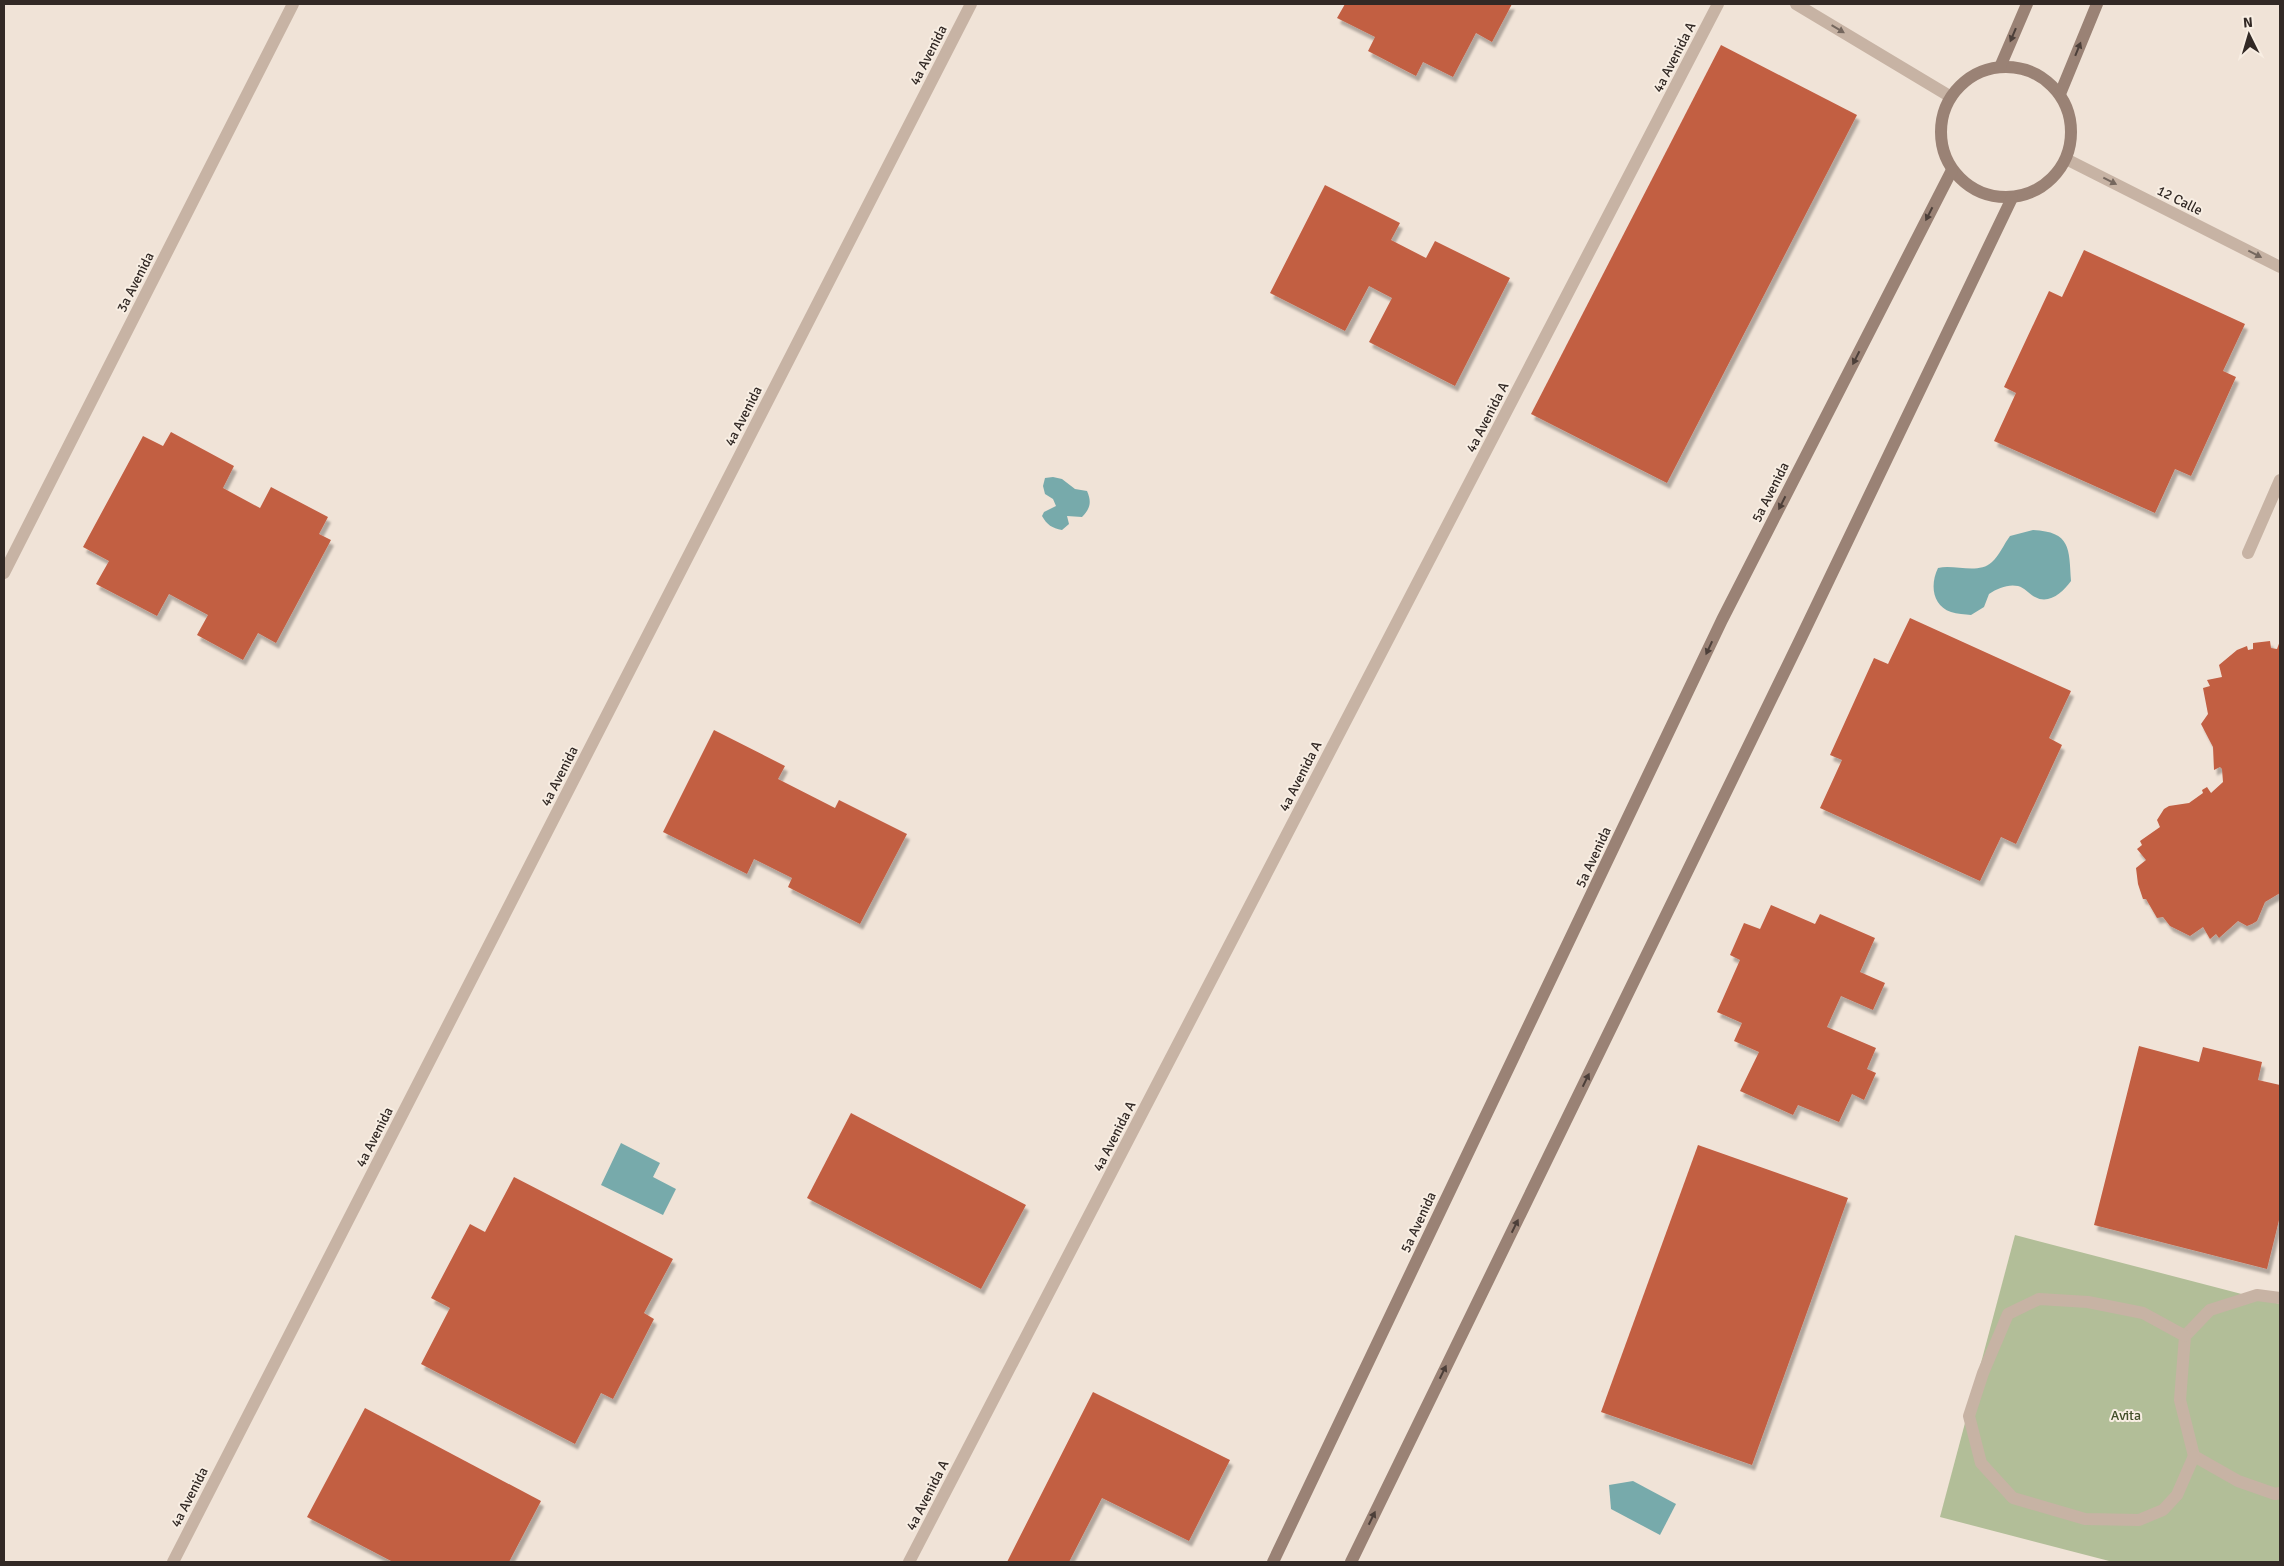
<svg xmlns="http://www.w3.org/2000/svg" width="2284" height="1566" font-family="Signika,sans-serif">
	<defs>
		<filter id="shadow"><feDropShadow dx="3" dy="5.5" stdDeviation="1" flood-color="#0004"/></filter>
	</defs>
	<rect width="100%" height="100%" fill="#f0e3d7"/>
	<!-- green -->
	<path fill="#b2be98" d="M 2015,1235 L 2280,1304 L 2280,1562 L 2113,1562 L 1940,1517 Z"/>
	<!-- water -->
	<g fill="#77aaab">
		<path d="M 1053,477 L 1062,479 L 1075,489 L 1087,491 C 1092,502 1090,509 1082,517 L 1067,516 L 1069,524 L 1062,530 C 1052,528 1047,525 1042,516 L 1044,512 L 1056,506 L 1053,499 L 1045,494 L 1043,486 L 1045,478 Z"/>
		<path d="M 2033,530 C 2071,532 2069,548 2071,581 C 2063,592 2049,605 2035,597 C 2029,594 2025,588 2018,586 C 2008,584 1998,588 1989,594 L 1984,607 L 1971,615 C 1965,614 1957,614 1951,612 C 1932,606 1930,584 1938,568 C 1955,564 1978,575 1992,562 C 1999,556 2004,544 2010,536 Z"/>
		<path d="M 621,1143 L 660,1163 L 653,1177 L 676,1189 L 663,1215 L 601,1185 Z"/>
		<path d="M 1633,1481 L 1676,1504 L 1660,1535 L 1611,1509 L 1609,1485 Z"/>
	</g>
	<!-- building -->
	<g fill="#c25e43" filter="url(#shadow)">
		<path d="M 1345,4 L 1512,4 L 1492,42 L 1476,33 L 1453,77 L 1423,62 L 1416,76 L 1368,51 L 1375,37 L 1337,18 Z"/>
		<path d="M 1721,45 L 1857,115 L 1667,483 L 1531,414 Z"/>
		<path d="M 1325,185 L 1400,223 L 1391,240 L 1426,258 L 1435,241 L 1510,278 L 1455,386 L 1369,342 L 1392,298 L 1369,286 L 1345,331 L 1270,293 Z"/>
		<path d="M 2084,250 L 2245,324 L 2223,371 L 2236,377 L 2191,476 L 2175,469 L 2155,513 L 1994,441 L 2016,393 L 2004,387 L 2049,291 L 2062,297 Z"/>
		<path d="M 171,432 L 234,466 L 223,488 L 260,508 L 271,487 L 328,517 L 319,534 L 331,540 L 276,643 L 258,633 L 243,660 L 197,635 L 208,615 L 169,594 L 157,616 L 96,584 L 109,561 L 83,547 L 143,436 L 163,446 Z"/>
		<path d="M 1910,618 L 2071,691 L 2049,738 L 2062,745 L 2016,844 L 2001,837 L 1980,881 L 1820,808 L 1842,760 L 1830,755 L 1874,658 L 1888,664 Z"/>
		<path d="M 2270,641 L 2271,648 L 2277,649 L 2280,641 L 2280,893 L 2265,902 L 2257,921 L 2252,924 L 2247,926 L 2238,921 L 2219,938 L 2216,934 L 2210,939 L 2203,927 L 2190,936 L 2170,926 L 2163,917 L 2157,918 L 2146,899 L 2143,899 L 2138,884 L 2136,868 L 2146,860 L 2137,849 L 2142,845 L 2140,841 L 2160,827 L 2157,820 L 2164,809 L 2169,806 L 2189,803 L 2203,793 L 2202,790 L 2207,787 L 2211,793 L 2223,782 L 2222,769 L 2220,767 L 2214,770 L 2213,747 L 2201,724 L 2208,714 L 2203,688 L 2210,686 L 2207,680 L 2222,677 L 2219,665 L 2237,650 L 2247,646 L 2248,650 L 2253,649 L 2253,643 Z"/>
		<path d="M 714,730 L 785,766 L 778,779 L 835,808 L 839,800 L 907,834 L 860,924 L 788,887 L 792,878 L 754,859 L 747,874 L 663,832 Z"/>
		<path d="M 1771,905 L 1815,924 L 1820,914 L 1875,938 L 1860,972 L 1885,983 L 1873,1010 L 1841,996 L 1827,1027 L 1876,1048 L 1867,1069 L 1876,1073 L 1864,1100 L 1852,1094 L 1839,1122 L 1798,1105 L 1793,1115 L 1740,1091 L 1759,1052 L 1734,1041 L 1742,1023 L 1717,1012 L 1740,960 L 1730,955 L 1744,923 L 1760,929 Z"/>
		<path d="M 2139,1046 L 2199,1062 L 2203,1047 L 2262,1062 L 2258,1080 L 2280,1085 L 2280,1216 L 2267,1269 L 2094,1225 Z"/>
		<path d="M 851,1113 L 1026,1205 L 981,1289 L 807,1198 Z"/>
		<path d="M 1698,1145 L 1848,1198 L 1752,1465 L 1601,1412 Z"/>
		<path d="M 514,1177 L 673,1259 L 644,1313 L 654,1319 L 613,1399 L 601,1393 L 575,1444 L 421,1364 L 450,1308 L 431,1298 L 470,1224 L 485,1232 Z"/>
		<path d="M 1093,1392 L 1230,1460 L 1189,1541 L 1102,1498 L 1069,1562 L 1007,1562 Z"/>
		<path d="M 365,1408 L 541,1501 L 509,1562 L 393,1562 L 307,1517 Z"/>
	</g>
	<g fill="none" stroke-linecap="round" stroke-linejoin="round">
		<!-- lane -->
		<g stroke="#c7b3a4" stroke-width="12">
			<path d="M 2248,553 L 2280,480"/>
			<path d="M 2280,1298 L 2257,1295 L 2210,1310 L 2185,1336 L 2180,1400 L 2194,1456 L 2238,1481 L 2275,1494 L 2280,1493"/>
			<path d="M 2185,1336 L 2143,1313 L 2088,1302 L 2039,1299 L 2008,1314 L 1983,1373 L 1969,1416 L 1981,1463 L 2013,1498 L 2085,1519 L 2139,1520 L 2163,1510 L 2177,1495 L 2194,1456"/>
		</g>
		<!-- street -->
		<g stroke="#c7b3a4" stroke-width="12">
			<path d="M 1796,4 L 1951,97"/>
			<path d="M 2066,159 L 2280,267"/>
			<path d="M 4,573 L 293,4"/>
			<path d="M 173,1562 L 971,4"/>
			<path d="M 909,1562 L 1718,4"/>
		</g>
		<!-- secondary -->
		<g stroke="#9a8275" stroke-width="12">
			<circle cx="2006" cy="132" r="65"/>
			<path d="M 2000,67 L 2027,4"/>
			<path d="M 2060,94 L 2097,4"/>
			<path d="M 1273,1562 L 1722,620 L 1952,170"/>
			<path d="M 1351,1562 L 1800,640 L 2012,198"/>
		</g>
	</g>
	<!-- one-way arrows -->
	<defs><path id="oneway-solid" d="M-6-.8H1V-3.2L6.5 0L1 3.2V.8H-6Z" transform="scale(1.25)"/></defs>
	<g fill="#75675e">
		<use href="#oneway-solid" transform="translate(1838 29) rotate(31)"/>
		<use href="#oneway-solid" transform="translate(2110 181) rotate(27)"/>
		<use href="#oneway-solid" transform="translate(2255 254) rotate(27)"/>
	</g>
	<g fill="#4c3f39">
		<use href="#oneway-solid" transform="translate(2013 35) rotate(113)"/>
		<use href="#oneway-solid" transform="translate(2078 49) rotate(-68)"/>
		<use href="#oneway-solid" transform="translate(1929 214) rotate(117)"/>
		<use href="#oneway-solid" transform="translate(1856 358) rotate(117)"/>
		<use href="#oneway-solid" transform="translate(1782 503) rotate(117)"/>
		<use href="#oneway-solid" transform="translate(1709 648) rotate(115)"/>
		<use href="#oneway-solid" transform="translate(1586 1080) rotate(-64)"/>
		<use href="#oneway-solid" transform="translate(1515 1226) rotate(-64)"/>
		<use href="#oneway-solid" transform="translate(1443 1372) rotate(-64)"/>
		<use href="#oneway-solid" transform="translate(1372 1518) rotate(-64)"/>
	</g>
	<g text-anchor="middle" stroke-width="4" stroke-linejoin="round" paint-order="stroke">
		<!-- street labels -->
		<g font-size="14" fill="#322925" stroke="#f8eee3">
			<text transform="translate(928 55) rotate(-63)" y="5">4a Avenida</text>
			<text transform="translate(1674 57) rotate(-63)" y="5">4a Avenida A</text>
			<text transform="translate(2180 200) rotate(27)" y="5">12 Calle</text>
			<text transform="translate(135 282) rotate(-63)" y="5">3a Avenida</text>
			<text transform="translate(743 416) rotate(-63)" y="5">4a Avenida</text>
			<text transform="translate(1487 417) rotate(-63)" y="5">4a Avenida A</text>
			<text transform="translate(1770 492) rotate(-63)" y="5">5a Avenida</text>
			<text transform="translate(559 776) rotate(-63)" y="5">4a Avenida</text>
			<text transform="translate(1300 776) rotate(-63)" y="5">4a Avenida A</text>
			<text transform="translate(1593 857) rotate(-65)" y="5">5a Avenida</text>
			<text transform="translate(1114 1136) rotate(-63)" y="5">4a Avenida A</text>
			<text transform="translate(374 1137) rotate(-63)" y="5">4a Avenida</text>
			<text transform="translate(1418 1222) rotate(-65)" y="5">5a Avenida</text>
			<text transform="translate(927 1495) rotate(-63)" y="5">4a Avenida A</text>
			<text transform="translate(189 1497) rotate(-63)" y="5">4a Avenida</text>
		</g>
		<!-- park labels -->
		<g font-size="14" fill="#434f2a" stroke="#f8eee3">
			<text x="2126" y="1420">Avita</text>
		</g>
	</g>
	<!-- border -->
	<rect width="2284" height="1566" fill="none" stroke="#322925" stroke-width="10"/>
	<!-- north arrow -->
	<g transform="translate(2249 35) rotate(355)" stroke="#f8eee3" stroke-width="4" paint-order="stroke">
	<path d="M0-4L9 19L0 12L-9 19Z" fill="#322925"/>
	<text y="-8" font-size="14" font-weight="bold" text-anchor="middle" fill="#322925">N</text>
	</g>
</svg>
